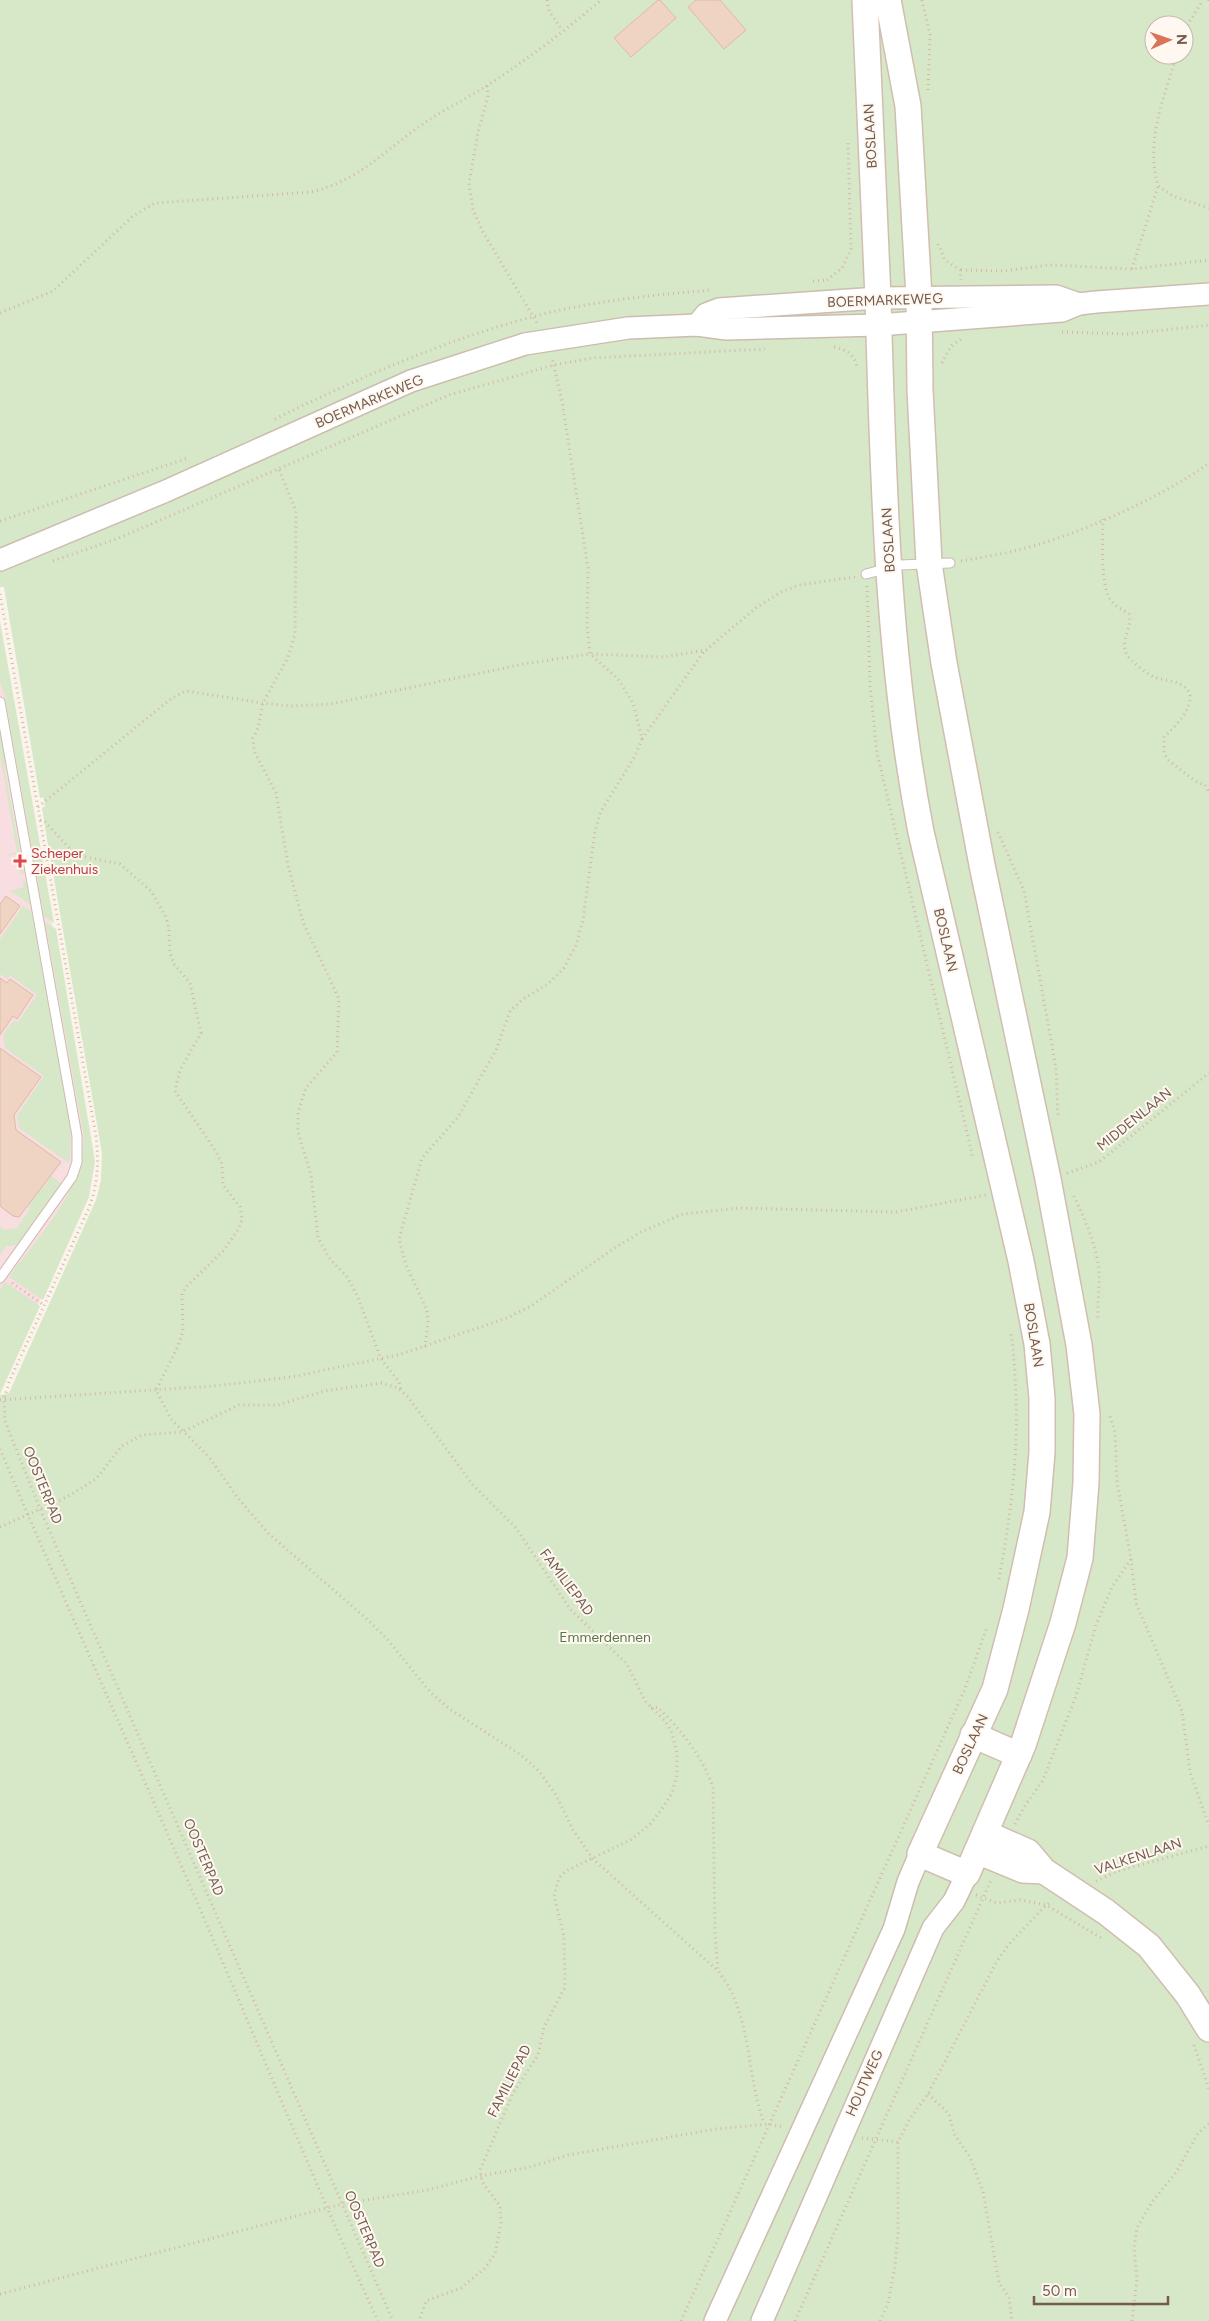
<svg xmlns="http://www.w3.org/2000/svg" width="1209" height="2321" font-family="Figtree,sans-serif">
	<rect width="100%" height="100%" fill="#fbf4ea"/>
	<!-- medical -->
	<path fill="#f8dde1" d="M 0,632 L 93,1153 L 87,1193 L 0,1392 Z"/>
	<!-- green -->
	<g fill="#d6e8c8" fill-rule="evenodd">
		<path d="M 0,0 L 1209,0 L 1209,2321 L 0,2321 L 0,1395 L 9,1393 L 96,1200 L 101,1180 L 102,1153 L 47,839 L 42,808 L 45,806 L 43,797 L 40,798 L 4,587 L 0,587 ZM 1154,25 L 1184,25 L 1184,55 L 1154,55 Z"/>
		<path d="M 0,621 L 54,923 L 44,916 L 5,697 L 0,682 Z"/>
		<path d="M 0,730 L 6,765 L 4,766 L 24,873 L 21,874 L 18,854 L 4,856 L 17,852 L 0,754 Z"/>
		<path d="M 23,881 L 26,881 L 31,905 L 10,891 L 24,887 Z"/>
		<path d="M 23,906 L 32,912 L 70,1121 L 71,1144 L 69,1163 L 19,1128 L 17,1116 L 44,1076 L 5,1048 L 3,1035 L 14,1020 L 18,1022 L 37,995 L 10,975 L 7,979 L 0,974 L 0,939 Z"/>
		<path d="M 45,922 L 56,929 L 95,1161 L 89,1197 L 43,1300 L 9,1277 C 40,1234 83,1192 84,1137 Z"/>
		<path d="M 51,1176 L 61,1183 L 18,1245 L 6,1246 L 0,1255 L 0,1226 L 5,1230 L 17,1228 L 30,1209 L 28,1207 L 32,1200 L 29,1198 L 39,1185 L 53,1192 L 38,1182 L 45,1185 Z"/>
		<path d="M 5,1282 L 40,1306 L 0,1394 L 0,1290 Z"/>
	</g>
	<!-- building -->
	<g fill="#efd3c3" stroke="#e0baa4">
		<path d="M 658,0 L 660,0 L 676,18 L 631,57 L 614,38 Z"/>
		<path d="M 696,0 L 720,0 L 746,30 L 724,49 L 688,7 Z"/>
		<path d="M 6,896 L 20,906 L 0,934 L 0,904 Z"/>
		<path d="M 0,978 L 7,983 L 10,979 L 33,995 L 17,1019 L 13,1016 L 0,1035 Z"/>
		<path d="M 0,1048 L 41,1077 L 14,1115 L 16,1130 L 61,1162 L 19,1217 L 13,1216 L 0,1206 Z"/>
	</g>
	<g fill="none" stroke-linecap="round" stroke-linejoin="round">
		<!-- service casing -->
		<g stroke="#cdbcb0" stroke-width="11">
			<g id="service">
				<path d="M 866,574 L 900,565 L 950,563"/>
				<path d="M 0,702 L 77,1136 L 77,1162 L 72,1177 L 0,1278"/>
			</g>
		</g>
		<!-- tertiary casing -->
		<g stroke="#cdbcb0" stroke-width="24">
			<g id="tertiary">
				<path d="M 697,325 L 706,314 L 719,309 L 878,298 L 1056,296 L 1079,304"/>
				<path d="M 0,560 L 166,491 L 411,381 L 525,344 L 628,328 L 697,325 L 727,329 L 878,325 L 1062,311 L 1079,304 L 1096,302 L 1209,294"/>
				<path d="M 715,2321 L 894,1929 L 908,1882 L 920,1854"/>
				<path d="M 762,2321 L 933,1928 L 954,1901 L 967,1874"/>
			</g>
		</g>
		<!-- secondary casing -->
		<g stroke="#d1beb0" stroke-width="28">
			<g id="secondary">
				<path d="M 865,0 C 869,99 874,198 878,298 C 883,476 887,657 921,832 L 1021,1261 L 1037,1344 L 1042,1398 L 1042,1452 L 1037,1512 L 1016,1609 L 995,1689 L 920,1854 L 967,1874 L 1023,1745 L 1063,1623 L 1080,1558 L 1086,1483 L 1087,1414 L 1079,1345 L 1048,1179 L 982,865 L 944,663 L 929,563 L 920,390 L 919,297 L 908,106 L 888,0"/>
				<path d="M 973,1735 L 1019,1755"/>
				<path d="M 985,1833 L 1028,1852 L 1044,1871 L 1106,1912 L 1149,1946 L 1188,1995 L 1209,2029"/>
				<path d="M 977,1851 L 1023,1870 L 1044,1871"/>
			</g>
		</g>
		<!-- path -->
		<g stroke="#d4b7a6" stroke-width="3" stroke-dasharray="1 4" stroke-linecap="butt">
			<path d="M 547,0 L 549,11 L 562,30"/>
			<path d="M 922,0 L 930,35 L 928,91"/>
			<path d="M 1209,0 L 1209,2"/>
			<path d="M 1184,35 L 1188,24 L 1203,0"/>
			<path d="M 1177,55 C 1164,97 1145,141 1158,186 L 1173,196 L 1209,208"/>
			<path d="M 487,86 L 488,96 L 478,132 L 469,183 L 473,210 L 483,232 L 537,323"/>
			<path d="M 938,244 L 945,260 L 960,270 L 961,280"/>
			<path d="M 1132,269 L 1158,186"/>
			<path d="M 961,270 L 1003,271 L 1050,265 L 1132,269 L 1209,260"/>
			<path d="M 827,280 L 842,268 L 851,249 L 848,141"/>
			<path d="M 813,281 L 827,280"/>
			<path d="M 0,313 L 53,291 L 133,216 L 155,203 L 311,192 C 358,181 382,153 420,126 C 441,111 464,100 485,87 C 525,61 565,31 601,0"/>
			<path d="M 1062,332 L 1127,334 L 1209,325"/>
			<path d="M 834,347 C 847,350 854,354 857,367"/>
			<path d="M 942,363 L 951,346 L 963,338"/>
			<path d="M 275,419 C 359,378 442,341 532,317 C 591,301 651,295 712,290"/>
			<path d="M 279,470 L 296,511 L 295,634 L 288,657 L 263,703 L 258,728 L 253,738 L 254,751 L 276,793 L 288,865 L 303,922 L 339,999 L 337,1052 L 306,1088 L 298,1112 L 298,1132 L 311,1175 L 318,1238 L 330,1259 L 347,1277 L 357,1295 L 381,1359 L 399,1382 L 401,1390"/>
			<path d="M 1103,519 C 1103,538 1099,590 1113,603 C 1118,608 1124,610 1129,614 C 1133,628 1119,640 1127,655 C 1131,661 1147,674 1154,677 C 1165,681 1177,680 1186,688 C 1200,702 1174,728 1164,737 L 1164,753 L 1168,760 L 1195,781 L 1205,785 L 1209,792"/>
			<path d="M 0,521 L 188,458"/>
			<path d="M 53,561 L 119,538 L 449,395 L 554,365 L 592,358 L 765,349"/>
			<path d="M 961,561 C 978,558 996,555 1014,551 C 1071,538 1162,498 1209,463"/>
			<path d="M 867,586 L 870,685 L 877,753 L 973,1158"/>
			<path d="M 0,594 L 96,1136 C 99,1162 98,1183 89,1208 L 9,1382 L 4,1399 L 5,1421 L 40,1509 L 393,2321"/>
			<path d="M 642,739 L 705,650"/>
			<path d="M 38,807 L 172,698 L 186,691 L 263,703 L 290,706 L 331,704 L 524,664 L 590,654 L 664,657 L 706,650 L 757,607 L 781,592 L 799,585 L 855,577"/>
			<path d="M 40,820 L 45,822 L 76,855 L 120,864 L 151,891 L 165,915 L 169,928 L 170,953 L 174,964 L 190,983 L 201,1033 L 180,1070 L 175,1091 L 215,1150 L 222,1164 L 223,1185 L 240,1207 L 242,1219 L 238,1230 L 223,1251 L 187,1286 L 182,1294 L 183,1331 L 178,1346 L 156,1390 L 171,1419 L 209,1457 L 237,1497 L 268,1533 L 368,1620 L 387,1639 L 431,1693 L 451,1710 L 521,1755 L 539,1771 L 556,1795 L 573,1830 L 593,1859 L 718,1971 C 723,1978 729,1986 732,1993 C 751,2035 749,2082 764,2124"/>
			<path d="M 998,832 L 1024,891 L 1056,1068 L 1058,1117"/>
			<path d="M 1067,1173 L 1099,1162 L 1209,1073"/>
			<path d="M 1074,1196 C 1085,1220 1096,1244 1099,1270 C 1100,1287 1097,1304 1098,1321"/>
			<path d="M 12,1283 L 44,1305"/>
			<path d="M 425,1347 L 428,1323 L 427,1310 L 406,1265 L 399,1239 L 422,1158 L 458,1117 L 496,1050 L 510,1011 L 523,999 L 548,984 L 564,968 L 576,945 L 583,920 L 595,831 L 601,811 L 635,756 L 642,739 L 633,703 L 618,679 L 590,654 L 587,625 L 588,568 L 562,401 L 552,358"/>
			<path d="M 0,1400 L 214,1386 L 291,1377 L 398,1355 L 507,1318 L 531,1306 L 616,1247 L 641,1232 L 683,1214 L 739,1208 L 896,1212 L 986,1195"/>
			<path d="M 0,1449 C 65,1603 134,1755 200,1909 C 259,2046 315,2185 378,2321"/>
			<path d="M 0,1527 L 67,1497 L 96,1479 L 122,1446 L 142,1435 L 182,1432 L 239,1405 L 278,1405 L 324,1391 L 381,1383 L 398,1388 L 408,1397 L 473,1485 L 516,1528 L 570,1609 L 627,1664 L 645,1701 L 666,1722 L 671,1731 L 677,1752 L 677,1775 L 672,1793 L 662,1809 L 650,1824 L 632,1839 L 566,1871 L 559,1878 L 554,1896 L 564,1936 L 565,1987 L 544,2027 L 538,2055 L 513,2093 L 480,2170 L 482,2182 L 500,2206 L 501,2223 L 495,2254 L 484,2269 L 461,2288 L 426,2301 L 419,2321"/>
			<path d="M 1131,1559 L 1136,1603 L 1182,1711 L 1190,1772 L 1209,1826"/>
			<path d="M 999,1579 C 1015,1492 1022,1422 1011,1332"/>
			<path d="M 651,1708 L 657,1707 C 678,1725 706,1762 713,1788 L 715,1935 L 718,1970"/>
			<path d="M 1015,1824 L 1024,1807 L 1043,1780 L 1076,1696 L 1096,1625 L 1112,1587 L 1131,1559 L 1117,1482 L 1115,1433 L 1109,1413"/>
			<path d="M 1096,1881 L 1118,1871 L 1209,1846"/>
			<path d="M 976,1895 L 997,1903 L 1020,1900 L 1046,1905 L 1103,1939"/>
			<path d="M 1194,2045 L 1209,2089"/>
			<path d="M 928,2094 L 949,2114 L 954,2134 L 970,2157 L 983,2192 L 999,2283 L 1009,2297 L 1012,2321"/>
			<path d="M 862,2138 L 898,2142"/>
			<path d="M 0,2294 L 342,2204 L 427,2190 L 480,2176 L 530,2167 L 568,2155 L 716,2129 L 769,2124 L 784,2127"/>
			<path d="M 681,2321 L 964,1691 L 987,1627"/>
			<path d="M 795,2321 L 992,1878"/>
			<path d="M 880,2321 L 888,2304 L 895,2266 L 898,2233 L 898,2142 L 909,2120 L 928,2094 L 997,1961 L 1009,1944 L 1046,1905 L 1052,1902"/>
			<path d="M 1132,2321 L 1137,2279 L 1134,2248 L 1137,2228 L 1152,2202 L 1177,2171 L 1198,2133 L 1209,2124"/>
		</g>
		<!-- service -->
		<use href="#service" stroke="#fff" stroke-width="9"/>
		<!-- tertiary -->
		<use href="#tertiary" stroke="#fff" stroke-width="21"/>
		<!-- secondary -->
		<use href="#secondary" stroke="#fff" stroke-width="25"/>
	</g>
	<!-- markers -->
	<path fill="#e0444e" stroke="#fef8f0" stroke-width="2" d="M17.5 853.5h5v5h5v5h-5v5h-5v-5h-5v-5h5z"/>
	<g text-anchor="middle" stroke-width="4" stroke-linejoin="round" paint-order="stroke">
		<!-- street labels -->
		<g font-size="14" fill="#745b4e" stroke="#fef8f0">
			<text transform="translate(870 136) rotate(-93)" y="5">BOSLAAN</text>
			<text transform="translate(885 300) rotate(-2)" y="5">BOERMARKEWEG</text>
			<text transform="translate(369 401) rotate(-23)" y="5">BOERMARKEWEG</text>
			<text transform="translate(888 540) rotate(-93)" y="5">BOSLAAN</text>
			<text transform="translate(946 940) rotate(77)" y="5">BOSLAAN</text>
			<text transform="translate(1134 1119) rotate(-39)" y="5">MIDDENLAAN</text>
			<text transform="translate(1034 1335) rotate(81)" y="5">BOSLAAN</text>
			<text transform="translate(43 1485) rotate(68)" y="5">OOSTERPAD</text>
			<text transform="translate(567 1582) rotate(53)" y="5">FAMILIEPAD</text>
			<text transform="translate(970 1744) rotate(-65)" y="5">BOSLAAN</text>
			<text transform="translate(1138 1856) rotate(-18)" y="5">VALKENLAAN</text>
			<text transform="translate(204 1857) rotate(67)" y="5">OOSTERPAD</text>
			<text transform="translate(509 2081) rotate(-63)" y="5">FAMILIEPAD</text>
			<text transform="translate(864 2083) rotate(-66)" y="5">HOUTWEG</text>
			<text transform="translate(365 2229) rotate(67)" y="5">OOSTERPAD</text>
		</g>
		<!-- health labels -->
		<g font-size="14" fill="#be3a42" stroke="#fef8f0" text-anchor="start">
			<text x="31" y="858">Scheper<tspan x="31" dy="16">Ziekenhuis</tspan></text>
		</g>
		<!-- park labels -->
		<g font-size="14" fill="#577947" stroke="#fef8f0">
			<text x="605" y="1642">Emmerdennen</text>
		</g>
	</g>
	<!-- north arrow -->
	<g transform="translate(1169 40) rotate(88)"><circle r="24" fill="#fef8f0" stroke="#c7b9af"/>
	<path d="M0-4L9 19L0 12L-9 19Z" fill="#dc7258"/>
	<text y="-8" font-size="14" font-weight="bold" text-anchor="middle" fill="#745b4e">N</text>
	</g>
	<!-- scale -->
	<path d="M1034 2296v8h134v-8" fill="none" stroke="#745b4e" stroke-width="2.5"/>
	<text x="1042" y="2296" font-size="15" fill="#745b4e" stroke="#fef8f0" stroke-width="4" paint-order="stroke">50 m</text>
</svg>
